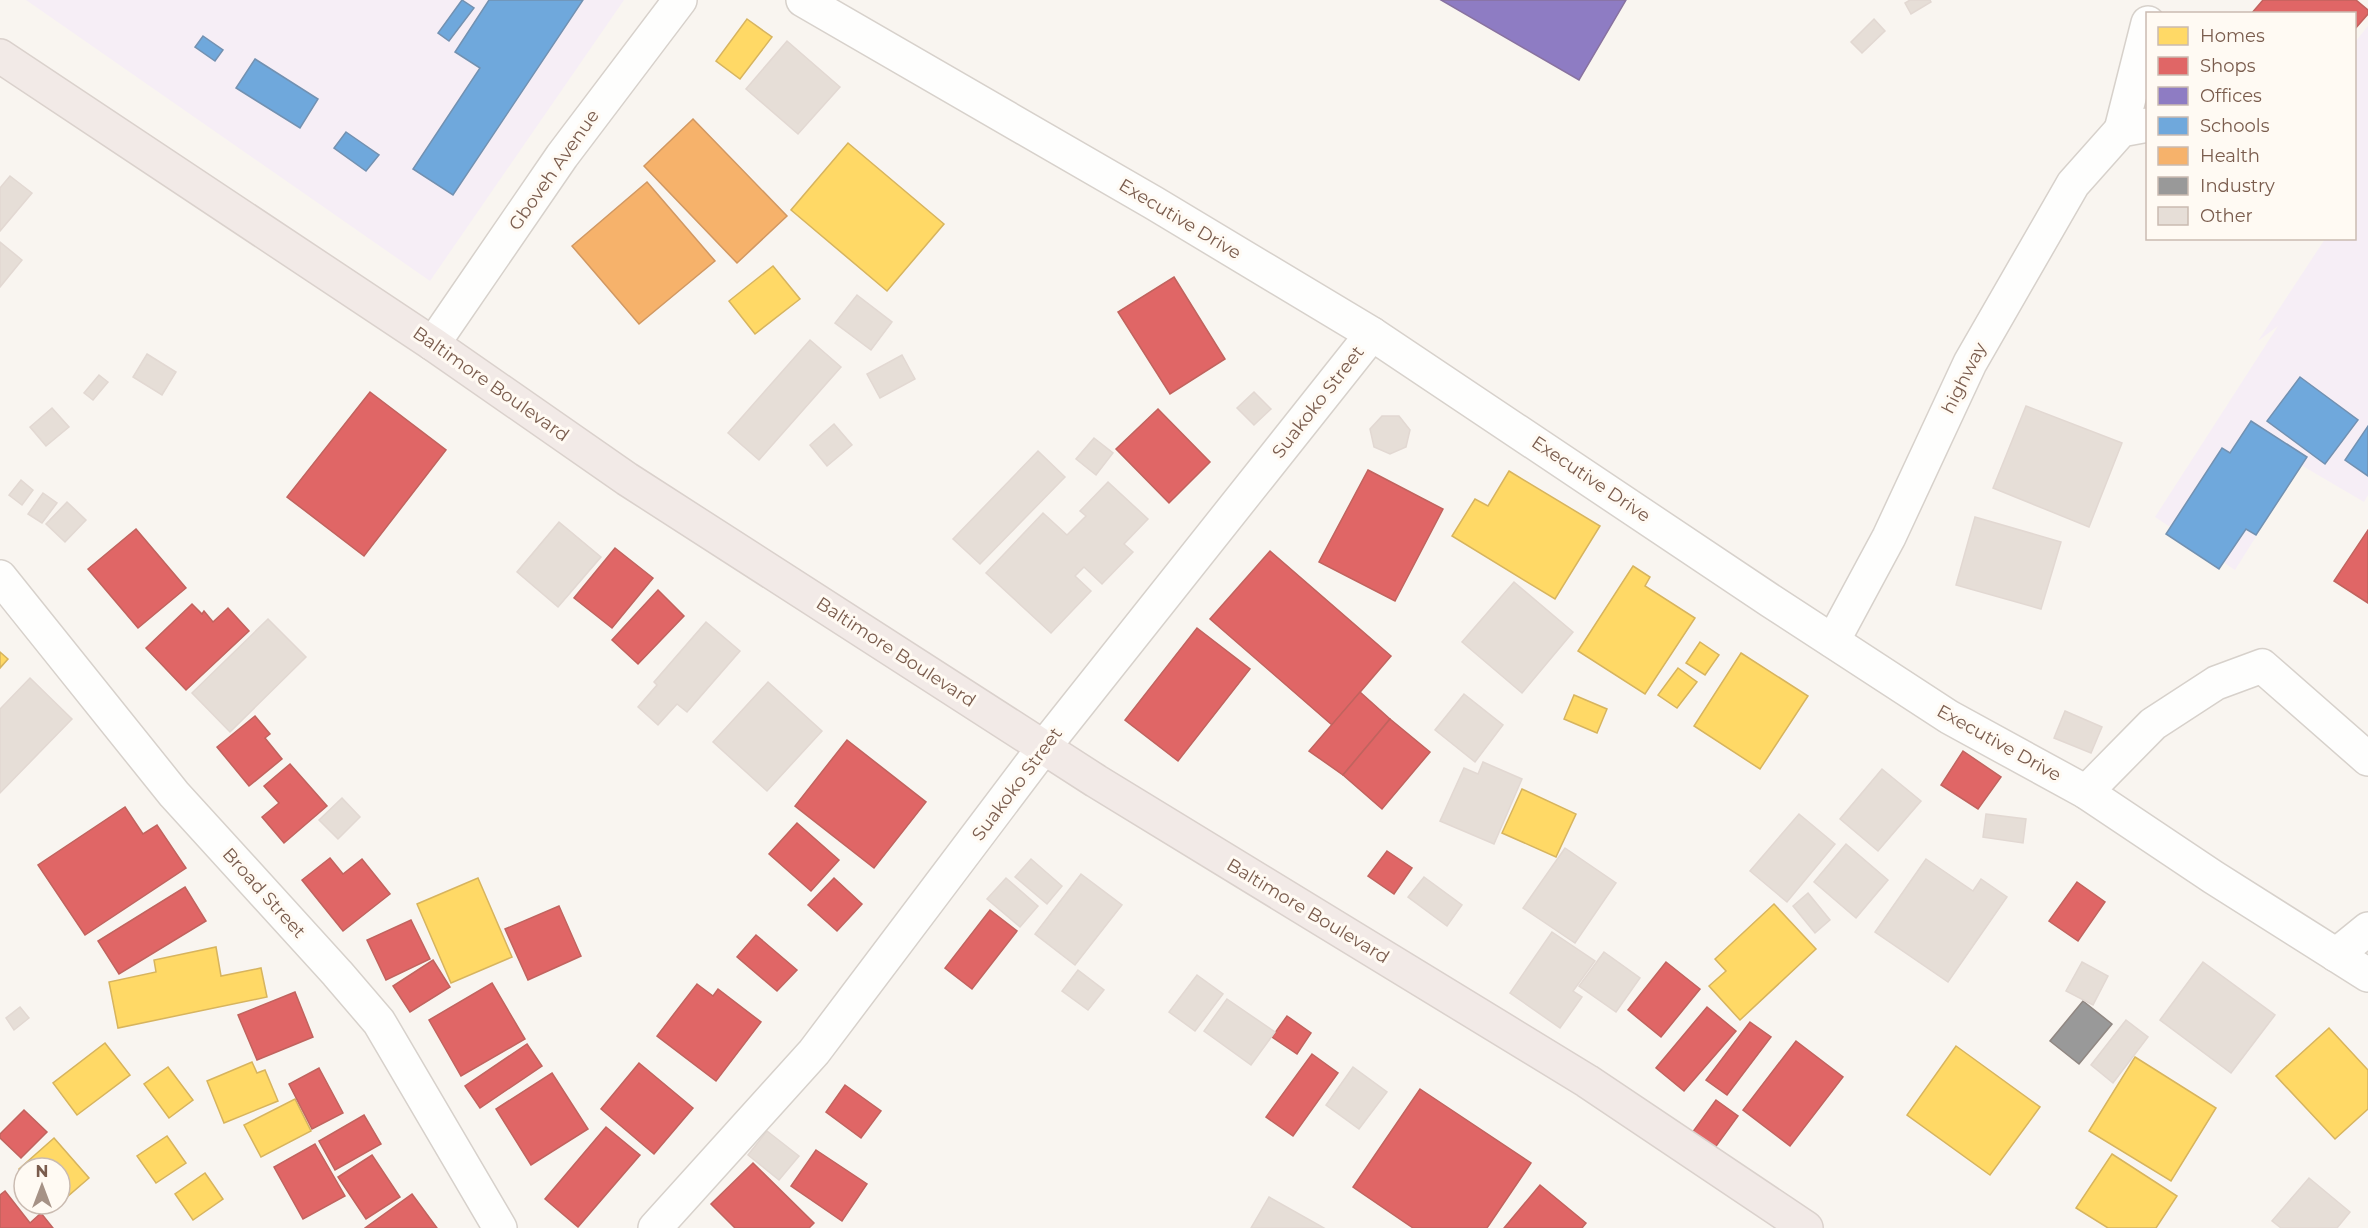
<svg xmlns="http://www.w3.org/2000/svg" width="2368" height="1228" font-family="Montserrat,sans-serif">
	<rect width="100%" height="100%" fill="#f9f5f0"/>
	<!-- education -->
	<g fill="#f6eef6">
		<path d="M 26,0 L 624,0 L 430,281 Z"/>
		<path d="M 2368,26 L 2368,495 L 2364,502 L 2301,465 L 2235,570 L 2155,517 L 2278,326 L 2258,341 L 2325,239 L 2354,238 L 2355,42 Z"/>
	</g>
	<!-- homes -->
	<g fill="#ffd966" stroke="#d7b45e" stroke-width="1.5">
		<path d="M 747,19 L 772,37 L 740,79 L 716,61 Z"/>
		<path d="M 848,143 L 944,224 L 887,291 L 791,210 Z"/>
		<path d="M 773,266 L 800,299 L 755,334 L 729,301 Z"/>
		<path d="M 1509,471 L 1600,526 L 1555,599 L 1452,536 L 1475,499 L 1488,506 Z"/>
		<path d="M 1633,566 L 1650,577 L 1645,586 L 1695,618 L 1645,694 L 1578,651 Z"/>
		<path d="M 1700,642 L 1719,655 L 1705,675 L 1686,663 Z"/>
		<path d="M 0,652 L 8,659 L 0,668 Z"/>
		<path d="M 1741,653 L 1808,696 L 1760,769 L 1694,726 Z"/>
		<path d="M 1678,668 L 1697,682 L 1677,708 L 1658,695 Z"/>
		<path d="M 1574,695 L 1607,709 L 1597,733 L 1564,719 Z"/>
		<path d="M 1522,789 L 1576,814 L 1556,857 L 1502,833 Z"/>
		<path d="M 478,878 L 512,957 L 451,983 L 417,904 Z"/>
		<path d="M 1774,904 L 1816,949 L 1740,1020 L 1709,986 L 1726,971 L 1715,959 Z"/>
		<path d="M 216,947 L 221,976 L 261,968 L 267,997 L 118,1028 L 109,982 L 156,972 L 154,960 Z"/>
		<path d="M 2329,1028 L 2368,1070 L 2368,1109 L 2335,1139 L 2276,1076 Z"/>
		<path d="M 105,1043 L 130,1075 L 77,1115 L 53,1083 Z"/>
		<path d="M 1956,1046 L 2040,1107 L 1990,1175 L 1907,1115 Z"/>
		<path d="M 2135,1057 L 2216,1108 L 2171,1181 L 2089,1131 Z"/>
		<path d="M 252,1062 L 257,1073 L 265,1070 L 278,1101 L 224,1123 L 207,1081 Z"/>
		<path d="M 168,1067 L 193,1100 L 169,1118 L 144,1084 Z"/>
		<path d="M 295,1099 L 311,1131 L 261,1157 L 244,1125 Z"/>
		<path d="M 167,1136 L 186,1163 L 156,1183 L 137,1156 Z"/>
		<path d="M 54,1138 L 89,1178 L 60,1203 L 60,1168 L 24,1168 L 24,1174 L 19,1169 Z"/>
		<path d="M 2112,1154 L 2177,1196 L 2156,1228 L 2108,1228 L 2076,1208 Z"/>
		<path d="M 205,1173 L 223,1199 L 193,1220 L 175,1194 Z"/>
	</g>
	<!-- shops -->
	<g fill="#e06666" stroke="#c1635e" stroke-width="1.5">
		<path d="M 2263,0 L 2356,0 L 2368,10 L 2368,14 L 2354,30 L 2354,14 L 2251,14 Z"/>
		<path d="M 1174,277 L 1225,359 L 1170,394 L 1118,312 Z"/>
		<path d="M 370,392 L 446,450 L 364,556 L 287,497 Z"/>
		<path d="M 1158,409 L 1210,462 L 1169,503 L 1116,449 Z"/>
		<path d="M 1368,470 L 1443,509 L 1395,601 L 1319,562 Z"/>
		<path d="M 136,529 L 186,588 L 138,628 L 88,569 Z"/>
		<path d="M 2368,530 L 2368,603 L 2334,581 Z"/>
		<path d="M 615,548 L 653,578 L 612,628 L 574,598 Z"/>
		<path d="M 1270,551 L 1391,656 L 1332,725 L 1210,619 Z"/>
		<path d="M 658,590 L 684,616 L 638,664 L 612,640 Z"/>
		<path d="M 192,604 L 202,614 L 204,611 L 213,622 L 228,608 L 249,631 L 186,690 L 146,648 Z"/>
		<path d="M 1197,628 L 1250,669 L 1178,761 L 1125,720 Z"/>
		<path d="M 1360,692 L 1390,719 L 1343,775 L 1309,751 Z"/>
		<path d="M 255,716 L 270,734 L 265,738 L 282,759 L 249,786 L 217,747 Z"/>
		<path d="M 1390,719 L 1430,752 L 1382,809 L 1343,775 Z"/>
		<path d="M 847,740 L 926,802 L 874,868 L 795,806 Z"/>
		<path d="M 1963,751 L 2001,777 L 1978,809 L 1941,785 Z"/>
		<path d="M 290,764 L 327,806 L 284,843 L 262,817 L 279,803 L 264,786 Z"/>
		<path d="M 125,807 L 143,834 L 157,825 L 186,868 L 85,935 L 38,865 Z"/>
		<path d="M 797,823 L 839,860 L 811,891 L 769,854 Z"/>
		<path d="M 1387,851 L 1412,868 L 1394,894 L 1368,876 Z"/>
		<path d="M 330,858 L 343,874 L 362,859 L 390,894 L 343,931 L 302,880 Z"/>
		<path d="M 834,878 L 862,904 L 837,931 L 808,905 Z"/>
		<path d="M 2077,882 L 2105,902 L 2078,941 L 2049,921 Z"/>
		<path d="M 185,887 L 206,921 L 119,974 L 98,941 Z"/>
		<path d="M 559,906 L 581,956 L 528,980 L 505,929 Z"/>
		<path d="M 990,910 L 1017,931 L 972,989 L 945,968 Z"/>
		<path d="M 411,920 L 430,959 L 386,980 L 367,940 Z"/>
		<path d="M 756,935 L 797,970 L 777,991 L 737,957 Z"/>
		<path d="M 433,960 L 450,987 L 410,1012 L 393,986 Z"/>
		<path d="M 1666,962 L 1700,989 L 1661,1037 L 1628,1010 Z"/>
		<path d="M 492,983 L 525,1039 L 461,1076 L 429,1020 Z"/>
		<path d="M 697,984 L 713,996 L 718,989 L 761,1022 L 716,1081 L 657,1036 Z"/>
		<path d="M 295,992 L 313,1037 L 257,1060 L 238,1015 Z"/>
		<path d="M 1707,1007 L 1736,1031 L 1684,1091 L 1656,1068 Z"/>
		<path d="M 1287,1016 L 1311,1033 L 1297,1054 L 1272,1037 Z"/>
		<path d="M 1750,1022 L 1771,1037 L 1727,1095 L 1706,1080 Z"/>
		<path d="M 1796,1041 L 1843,1077 L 1790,1146 L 1743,1110 Z"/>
		<path d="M 527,1044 L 542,1066 L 480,1108 L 465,1086 Z"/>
		<path d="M 1312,1054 L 1338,1073 L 1293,1136 L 1266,1117 Z"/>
		<path d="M 639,1063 L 693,1108 L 654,1154 L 601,1109 Z"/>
		<path d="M 319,1068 L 343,1113 L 312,1129 L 289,1084 Z"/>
		<path d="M 552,1073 L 588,1129 L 531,1165 L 496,1109 Z"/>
		<path d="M 845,1085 L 881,1111 L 861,1138 L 826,1112 Z"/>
		<path d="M 1420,1089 L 1531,1163 L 1487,1228 L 1413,1228 L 1353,1187 Z"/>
		<path d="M 1716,1100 L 1738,1116 L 1714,1149 L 1692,1133 Z"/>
		<path d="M 24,1110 L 47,1132 L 21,1158 L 0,1138 L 0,1134 Z"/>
		<path d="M 364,1115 L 381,1144 L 335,1170 L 319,1141 Z"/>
		<path d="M 606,1127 L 640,1155 L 578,1227 L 545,1199 Z"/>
		<path d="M 315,1144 L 345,1196 L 303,1219 L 274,1167 Z"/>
		<path d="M 816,1150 L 867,1184 L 842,1221 L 791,1186 Z"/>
		<path d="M 372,1155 L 400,1197 L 366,1219 L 338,1177 Z"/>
		<path d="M 753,1163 L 814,1223 L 809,1228 L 735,1228 L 711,1204 Z"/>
		<path d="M 1540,1185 L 1586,1223 L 1582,1228 L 1504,1228 Z"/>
		<path d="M 5,1191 L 30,1223 L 41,1213 L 53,1228 L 0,1228 L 0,1195 Z"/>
		<path d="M 412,1194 L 437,1228 L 365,1228 Z"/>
	</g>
	<!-- offices -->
	<path fill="#8e7cc3" stroke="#8872a0" stroke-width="1.5" d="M 1441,0 L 1626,0 L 1579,80 Z"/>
	<!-- schools -->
	<g fill="#6fa8dc" stroke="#7291b1" stroke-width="1.5">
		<path d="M 462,0 L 474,8 L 449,41 L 438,33 Z"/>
		<path d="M 489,0 L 583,0 L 453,195 L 413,169 L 480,68 L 455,52 Z"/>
		<path d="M 203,36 L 223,50 L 215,61 L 195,47 Z"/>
		<path d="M 255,59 L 318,99 L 300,128 L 236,88 Z"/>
		<path d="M 346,132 L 379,155 L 366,171 L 334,148 Z"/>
		<path d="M 2300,377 L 2358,420 L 2325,464 L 2267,421 Z"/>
		<path d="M 2251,421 L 2307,457 L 2256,535 L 2246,529 L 2219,569 L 2166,534 L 2222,448 L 2230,453 Z"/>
		<path d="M 2368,426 L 2368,476 L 2345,460 Z"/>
	</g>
	<!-- health -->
	<g fill="#f6b26b" stroke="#d19862" stroke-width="1.5">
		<path d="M 693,119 L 787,216 L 737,263 L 644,166 Z"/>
		<path d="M 647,182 L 715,261 L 639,324 L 572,246 Z"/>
	</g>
	<!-- industry -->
	<path fill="#999" stroke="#908782" stroke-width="1.5" d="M 2083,1001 L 2112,1024 L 2079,1064 L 2050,1041 Z"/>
	<!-- building -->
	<g fill="#e6ded7" stroke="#e2d8d2" stroke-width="1.5">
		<path d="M 1910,0 L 1930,0 L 1931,2 L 1911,14 L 1905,3 Z"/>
		<path d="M 1874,19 L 1885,31 L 1862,53 L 1851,42 Z"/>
		<path d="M 787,41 L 840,87 L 798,134 L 746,89 Z"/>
		<path d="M 10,176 L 32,193 L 0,231 L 0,188 Z"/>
		<path d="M 0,242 L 22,260 L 0,287 Z"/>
		<path d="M 857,295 L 892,322 L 871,350 L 835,323 Z"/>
		<path d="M 810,340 L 841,367 L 759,460 L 728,433 Z"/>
		<path d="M 147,354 L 176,372 L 162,395 L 133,377 Z"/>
		<path d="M 902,355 L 915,379 L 880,398 L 867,374 Z"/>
		<path d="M 99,375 L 108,382 L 93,400 L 84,393 Z"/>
		<path d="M 1254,392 L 1271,409 L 1254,425 L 1237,408 Z"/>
		<path d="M 2026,406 L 2122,443 L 2089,527 L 1993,488 Z"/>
		<path d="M 52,408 L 69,427 L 46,446 L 30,427 Z"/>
		<path d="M 1382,416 L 1399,416 L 1410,430 L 1406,447 L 1390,454 L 1374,447 L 1370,429 Z"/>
		<path d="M 834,424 L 852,445 L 827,466 L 810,445 Z"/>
		<path d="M 1094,438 L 1113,453 L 1096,475 L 1076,459 Z"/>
		<path d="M 1038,451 L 1065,477 L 980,564 L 953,539 Z"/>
		<path d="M 21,480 L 33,490 L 22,505 L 9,495 Z"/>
		<path d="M 1108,482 L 1148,519 L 1124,544 L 1133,552 L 1102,584 L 1084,567 L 1075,576 L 1091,591 L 1051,633 L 986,573 L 1043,513 L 1067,535 L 1086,516 L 1080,511 Z"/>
		<path d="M 43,493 L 57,503 L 42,523 L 28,514 Z"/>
		<path d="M 67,502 L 86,520 L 65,542 L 46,524 Z"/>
		<path d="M 1975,517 L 2061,542 L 2041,609 L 1956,585 Z"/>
		<path d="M 559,522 L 601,557 L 558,607 L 517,572 Z"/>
		<path d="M 1514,582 L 1573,632 L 1522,693 L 1462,642 Z"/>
		<path d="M 268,619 L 306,657 L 230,732 L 192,693 Z"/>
		<path d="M 706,622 L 740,651 L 687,712 L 677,704 L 658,725 L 638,707 L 657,685 L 654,682 Z"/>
		<path d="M 30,678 L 72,719 L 0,793 L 0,709 Z"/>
		<path d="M 768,682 L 822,731 L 767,791 L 713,742 Z"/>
		<path d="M 1464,694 L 1503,725 L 1475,762 L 1435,730 Z"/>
		<path d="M 2065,711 L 2102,727 L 2091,753 L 2054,738 Z"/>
		<path d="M 1483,762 L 1522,779 L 1494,844 L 1440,821 L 1464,768 L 1478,774 Z"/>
		<path d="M 1882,769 L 1921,801 L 1878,851 L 1840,819 Z"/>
		<path d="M 342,798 L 360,817 L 338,839 L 319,820 Z"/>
		<path d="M 1799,814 L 1835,844 L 1787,902 L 1750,871 Z"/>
		<path d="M 1986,814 L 2026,819 L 2023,843 L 1983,837 Z"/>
		<path d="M 1846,844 L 1888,880 L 1856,918 L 1814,882 Z"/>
		<path d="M 1565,848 L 1616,883 L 1575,943 L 1523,908 Z"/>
		<path d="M 1031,859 L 1062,886 L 1047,904 L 1015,877 Z"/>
		<path d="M 1926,859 L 1973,891 L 1981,879 L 2007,897 L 1948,982 L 1875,932 Z"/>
		<path d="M 1081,874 L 1122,905 L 1075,965 L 1035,934 Z"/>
		<path d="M 1424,877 L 1462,905 L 1447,926 L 1408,897 Z"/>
		<path d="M 1006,878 L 1038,906 L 1020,927 L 987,899 Z"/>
		<path d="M 1808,893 L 1830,920 L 1815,933 L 1793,906 Z"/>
		<path d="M 1552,932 L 1595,961 L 1573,991 L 1582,997 L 1560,1028 L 1510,993 Z"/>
		<path d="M 1604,952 L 1640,978 L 1616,1012 L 1579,986 Z"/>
		<path d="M 2082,962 L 2108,976 L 2093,1005 L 2066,991 Z"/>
		<path d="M 2203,962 L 2275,1015 L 2231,1073 L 2160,1020 Z"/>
		<path d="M 1078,970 L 1104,990 L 1088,1010 L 1062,991 Z"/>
		<path d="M 1197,975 L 1223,994 L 1195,1031 L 1169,1012 Z"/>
		<path d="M 1227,999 L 1275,1032 L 1251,1065 L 1204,1031 Z"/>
		<path d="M 20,1007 L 29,1018 L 14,1030 L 6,1018 Z"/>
		<path d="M 2126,1020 L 2148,1037 L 2113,1083 L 2091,1065 Z"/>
		<path d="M 1353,1067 L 1387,1092 L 1359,1129 L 1326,1105 Z"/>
		<path d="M 767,1131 L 799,1156 L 779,1180 L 748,1155 Z"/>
		<path d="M 2309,1178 L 2350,1212 L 2337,1228 L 2281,1228 L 2272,1221 Z"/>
		<path d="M 1269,1197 L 1324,1228 L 1251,1228 Z"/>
	</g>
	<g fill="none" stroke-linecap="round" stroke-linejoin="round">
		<!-- minor casing -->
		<g stroke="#d7d1cb" stroke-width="36">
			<g id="minor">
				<path d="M 803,0 L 1154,203 L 1372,334 L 1771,601 L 1949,717 L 2086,792 L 2213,877 L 2368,975"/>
				<path d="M 2121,130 L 2148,23"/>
				<path d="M 433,344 L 562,156 L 680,0"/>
				<path d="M 0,577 L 174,794 L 337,973 L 379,1022 L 500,1228"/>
				<path d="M 1833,641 L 1889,537 L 1970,363 L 2073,184 L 2121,130 L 2148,125"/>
				<path d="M 2086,792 L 2153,724 L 2216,683 L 2262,666 L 2368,759"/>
				<path d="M 2336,955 L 2368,929"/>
				<path d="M 655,1228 L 814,1052 L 1044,747 L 1372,334"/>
			</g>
		</g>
		<!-- highway casing -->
		<g stroke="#dad1cc" stroke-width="36">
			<path id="highway" d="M 0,56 L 433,344 L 627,479 L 1096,781 L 1587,1081 L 1806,1228"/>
		</g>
		<!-- minor -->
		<use href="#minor" stroke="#fefefd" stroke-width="33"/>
		<!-- highway -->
		<use href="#highway" stroke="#f2eae7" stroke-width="33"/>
	</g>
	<g text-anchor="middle" stroke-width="6" stroke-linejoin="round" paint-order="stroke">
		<!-- street labels -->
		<g font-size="18" fill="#7a5c4d" stroke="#fffaf3">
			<text transform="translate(554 170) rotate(-55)" y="6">Gboveh Avenue</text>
			<text transform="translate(1180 219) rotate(31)" y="6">Executive Drive</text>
			<text transform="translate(1964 378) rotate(-63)" y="6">highway</text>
			<text transform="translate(491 384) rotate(35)" y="6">Baltimore Boulevard</text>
			<text transform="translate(1318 402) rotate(-52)" y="6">Suakoko Street</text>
			<text transform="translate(1591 479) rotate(34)" y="6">Executive Drive</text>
			<text transform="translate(896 652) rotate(33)" y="6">Baltimore Boulevard</text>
			<text transform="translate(1999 743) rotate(29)" y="6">Executive Drive</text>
			<text transform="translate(1017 784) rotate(-53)" y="6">Suakoko Street</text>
			<text transform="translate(264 893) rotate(48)" y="6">Broad Street</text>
			<text transform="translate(1308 911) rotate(31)" y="6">Baltimore Boulevard</text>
		</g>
	</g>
	<!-- legend -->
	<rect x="2146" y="12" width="210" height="228" fill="#fffaf3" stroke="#cabbb1" stroke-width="1.5"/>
	<rect x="2158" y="27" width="30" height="18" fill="#ffd966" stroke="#cabbb1" stroke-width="1.5"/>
	<text x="2200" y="42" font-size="18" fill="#7a5c4d">Homes</text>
	<rect x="2158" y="57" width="30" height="18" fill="#e06666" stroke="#cabbb1" stroke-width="1.5"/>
	<text x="2200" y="72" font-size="18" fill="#7a5c4d">Shops</text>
	<rect x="2158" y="87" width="30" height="18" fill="#8e7cc3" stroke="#cabbb1" stroke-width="1.5"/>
	<text x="2200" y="102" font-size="18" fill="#7a5c4d">Offices</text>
	<rect x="2158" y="117" width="30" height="18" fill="#6fa8dc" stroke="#cabbb1" stroke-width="1.5"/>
	<text x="2200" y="132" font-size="18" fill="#7a5c4d">Schools</text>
	<rect x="2158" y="147" width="30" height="18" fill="#f6b26b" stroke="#cabbb1" stroke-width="1.5"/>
	<text x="2200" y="162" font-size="18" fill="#7a5c4d">Health</text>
	<rect x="2158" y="177" width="30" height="18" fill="#999999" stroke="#cabbb1" stroke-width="1.5"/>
	<text x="2200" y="192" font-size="18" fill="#7a5c4d">Industry</text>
	<rect x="2158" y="207" width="30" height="18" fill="#e6ded7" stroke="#cabbb1" stroke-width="1.5"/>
	<text x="2200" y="222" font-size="18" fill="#7a5c4d">Other</text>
	<!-- north arrow -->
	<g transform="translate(42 1186)"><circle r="28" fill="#fffaf3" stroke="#cabbb1" stroke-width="1.5"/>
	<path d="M0-4.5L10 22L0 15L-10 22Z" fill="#a69286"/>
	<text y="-9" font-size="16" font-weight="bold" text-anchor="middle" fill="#7a5c4d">N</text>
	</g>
</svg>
